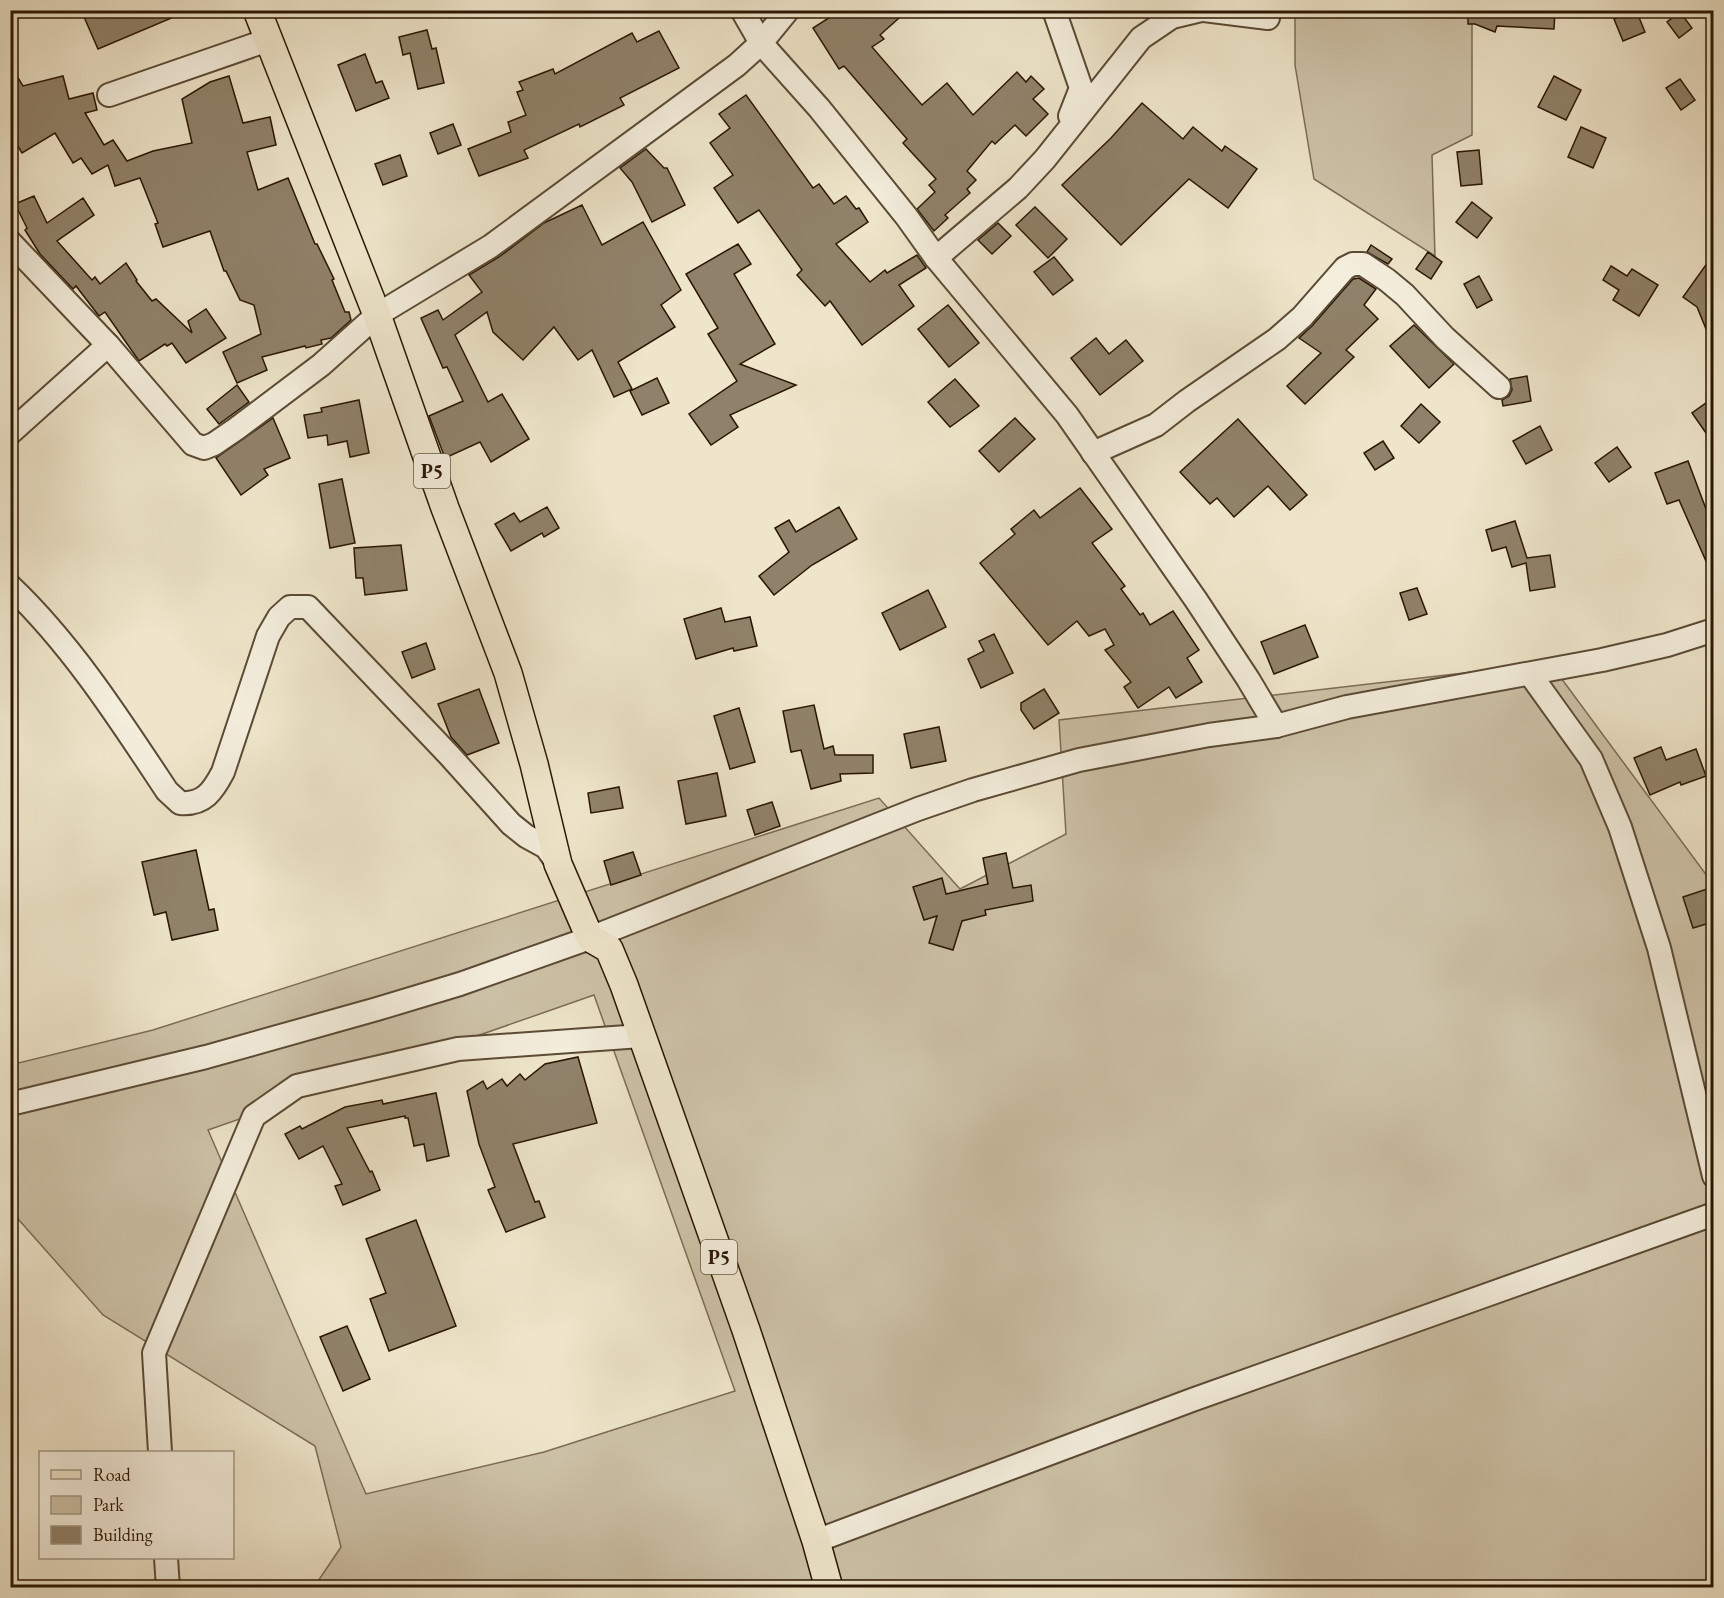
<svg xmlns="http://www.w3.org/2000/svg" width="1724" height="1598" font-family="'EB Garamond',serif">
	<rect width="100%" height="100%" fill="#eee5ca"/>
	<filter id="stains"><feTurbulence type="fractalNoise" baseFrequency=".00333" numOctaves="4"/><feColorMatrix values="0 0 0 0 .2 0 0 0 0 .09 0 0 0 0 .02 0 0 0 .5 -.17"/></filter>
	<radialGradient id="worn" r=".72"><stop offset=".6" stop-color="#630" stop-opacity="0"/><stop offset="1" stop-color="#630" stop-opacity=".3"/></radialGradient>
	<!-- green -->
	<g fill="#cdc2a8" stroke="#7c6c56" stroke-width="1.5" fill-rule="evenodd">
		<path d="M 1295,11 L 1472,11 L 1472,135 L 1432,155 L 1435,256 L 1314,179 L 1295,65 Z"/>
		<path d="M 1550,663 L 1713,884 L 1713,1587 L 314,1587 L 341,1547 L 315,1446 L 103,1315 L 11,1211 L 10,1065 L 153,1030 L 879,798 L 960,889 L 1066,834 L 1059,720 ZM 594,995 L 735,1391 L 544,1452 L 366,1494 L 208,1130 Z"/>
	</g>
	<!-- building -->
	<g fill="#90826a" stroke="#2a1603" stroke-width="1.5">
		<path d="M 81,10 L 188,10 L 188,11 L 98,49 Z"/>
		<path d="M 841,10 L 908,10 L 880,35 L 884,39 L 872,47 L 922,105 L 947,83 L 973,115 L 1017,72 L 1026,82 L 1031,76 L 1044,89 L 1033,99 L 1048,114 L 1026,136 L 1015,125 L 995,144 L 992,141 L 967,171 L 976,180 L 967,189 L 970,193 L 945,215 L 948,218 L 934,231 L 917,209 L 935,192 L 929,185 L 936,179 L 903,143 L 907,139 L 844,66 L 839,69 L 813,28 Z"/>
		<path d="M 1468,10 L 1555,10 L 1554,29 L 1497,26 L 1495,32 L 1475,24 L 1468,24 Z"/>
		<path d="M 1633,10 L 1636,10 L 1645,32 L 1623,41 L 1614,19 Z"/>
		<path d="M 1680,12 L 1692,28 L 1679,38 L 1667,22 Z"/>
		<path d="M 427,30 L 432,49 L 436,48 L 444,83 L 418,89 L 410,53 L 403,55 L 399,37 Z"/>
		<path d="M 659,31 L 679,68 L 620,98 L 624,105 L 580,127 L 579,124 L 524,150 L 528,158 L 479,176 L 468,149 L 511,132 L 508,122 L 526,115 L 517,92 L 523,90 L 519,82 L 553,69 L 555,74 L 632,33 L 637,42 Z"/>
		<path d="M 365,54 L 376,83 L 382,81 L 389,98 L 356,111 L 338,65 Z"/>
		<path d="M 10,65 L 23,86 L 63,76 L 69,99 L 93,93 L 97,110 L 85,113 L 104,145 L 113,140 L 127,161 L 153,151 L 192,143 L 182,99 L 210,82 L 229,76 L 243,123 L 270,117 L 276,145 L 247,152 L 258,190 L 288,178 L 315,244 L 317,244 L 334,279 L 332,280 L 345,312 L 349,312 L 351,320 L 331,338 L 321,340 L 322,344 L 306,348 L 305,346 L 262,357 L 267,370 L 237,383 L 223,352 L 261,334 L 254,305 L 240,300 L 226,271 L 224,271 L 210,231 L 163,247 L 155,224 L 158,223 L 140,178 L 115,186 L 108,165 L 92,174 L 81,158 L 73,163 L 55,133 L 22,153 L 10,133 Z"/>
		<path d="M 1554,76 L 1581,90 L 1566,120 L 1538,107 Z"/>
		<path d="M 1680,79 L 1695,100 L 1681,110 L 1666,88 Z"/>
		<path d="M 746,95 L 813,188 L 819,184 L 834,204 L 846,196 L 856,209 L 859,208 L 868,222 L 836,244 L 870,282 L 885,270 L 887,273 L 917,255 L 926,268 L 899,285 L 914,306 L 862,345 L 830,301 L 825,306 L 797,275 L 802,270 L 759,210 L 738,223 L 714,188 L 733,175 L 710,143 L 730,128 L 719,114 Z"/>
		<path d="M 1142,103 L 1183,139 L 1193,127 L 1222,151 L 1225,146 L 1257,169 L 1228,208 L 1189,179 L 1121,245 L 1062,185 L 1111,138 Z"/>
		<path d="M 453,124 L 461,145 L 438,154 L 430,133 Z"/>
		<path d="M 1581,127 L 1606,138 L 1593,168 L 1568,157 Z"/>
		<path d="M 646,149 L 664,168 L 667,168 L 685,205 L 652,222 L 632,182 L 620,168 Z"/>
		<path d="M 1479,150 L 1482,184 L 1461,186 L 1457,152 Z"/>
		<path d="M 400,155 L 407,176 L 383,185 L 375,164 Z"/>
		<path d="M 34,196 L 47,223 L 83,198 L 94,215 L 57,241 L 92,280 L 95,277 L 100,284 L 126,263 L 137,280 L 136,281 L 152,301 L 156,299 L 192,333 L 188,321 L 206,309 L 226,338 L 186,363 L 172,343 L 167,346 L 165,344 L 139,361 L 105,312 L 99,316 L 76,286 L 73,289 L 40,254 L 25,230 L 27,228 L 15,204 Z"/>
		<path d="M 1472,202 L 1492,218 L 1477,238 L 1456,222 Z"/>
		<path d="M 582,205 L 602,245 L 643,222 L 681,290 L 661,305 L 675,327 L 618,362 L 632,389 L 614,397 L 592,350 L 578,360 L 554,327 L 523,360 L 493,332 L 487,312 L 455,335 L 488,402 L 502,394 L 529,439 L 491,462 L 480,442 L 445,458 L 429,416 L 463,401 L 447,367 L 443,368 L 421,318 L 438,310 L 443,320 L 482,292 L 469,275 L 499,257 L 544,223 Z"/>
		<path d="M 1035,207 L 1067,239 L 1048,258 L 1016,225 Z"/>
		<path d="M 998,223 L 1011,236 L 992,254 L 978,240 Z"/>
		<path d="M 738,244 L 751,264 L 734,274 L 775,344 L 740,364 L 796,385 L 730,415 L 738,427 L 711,445 L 689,414 L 737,381 L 708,334 L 718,328 L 686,274 Z"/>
		<path d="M 1371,245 L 1392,259 L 1388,264 L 1367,252 Z"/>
		<path d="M 1428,252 L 1442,262 L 1431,279 L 1416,269 Z"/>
		<path d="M 1713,255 L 1713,346 L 1697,307 L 1683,297 Z"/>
		<path d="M 1054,257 L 1073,280 L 1053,295 L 1034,272 Z"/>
		<path d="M 1611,266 L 1627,276 L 1632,269 L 1658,285 L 1639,316 L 1613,300 L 1619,290 L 1603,280 Z"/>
		<path d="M 1479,276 L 1492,300 L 1477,308 L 1464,284 Z"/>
		<path d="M 1359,278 L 1376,289 L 1364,305 L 1378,319 L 1346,350 L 1354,357 L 1305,404 L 1287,386 L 1321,353 L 1299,338 L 1312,326 L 1353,279 Z"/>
		<path d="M 948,305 L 979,343 L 949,367 L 918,329 Z"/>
		<path d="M 1414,325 L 1454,364 L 1429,388 L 1390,346 Z"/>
		<path d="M 1096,338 L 1109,354 L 1126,340 L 1143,361 L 1100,395 L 1071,358 Z"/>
		<path d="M 1527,376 L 1531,401 L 1503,406 L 1502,400 L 1509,396 L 1512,390 L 1510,379 Z"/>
		<path d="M 657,378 L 669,403 L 642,415 L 630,391 Z"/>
		<path d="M 955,379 L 979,406 L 950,427 L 928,402 Z"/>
		<path d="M 237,385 L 249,402 L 219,424 L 207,409 Z"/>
		<path d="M 1713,398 L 1713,443 L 1692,413 Z"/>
		<path d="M 359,400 L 369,453 L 350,457 L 347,441 L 328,445 L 327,435 L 308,438 L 304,415 L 322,412 L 321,408 Z"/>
		<path d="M 1421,404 L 1440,422 L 1419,443 L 1401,426 Z"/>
		<path d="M 273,418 L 290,458 L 264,469 L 268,475 L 241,495 L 216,458 Z"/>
		<path d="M 1015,418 L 1035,439 L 999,472 L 979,451 Z"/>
		<path d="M 1238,419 L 1307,495 L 1290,510 L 1268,486 L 1234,517 L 1217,498 L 1210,504 L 1180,472 Z"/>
		<path d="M 1540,426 L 1552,450 L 1526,464 L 1513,441 Z"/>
		<path d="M 1383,441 L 1394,458 L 1375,470 L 1364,453 Z"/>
		<path d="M 1617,447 L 1631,467 L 1609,482 L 1595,463 Z"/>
		<path d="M 1688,461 L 1709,517 L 1713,515 L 1713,577 L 1679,500 L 1667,504 L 1655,473 Z"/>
		<path d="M 342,479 L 355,543 L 330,548 L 319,484 Z"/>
		<path d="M 1080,488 L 1112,529 L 1092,543 L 1125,586 L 1121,589 L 1140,615 L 1143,613 L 1150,625 L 1173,611 L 1199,650 L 1187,658 L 1202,682 L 1176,698 L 1169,687 L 1138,708 L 1124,687 L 1131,682 L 1105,650 L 1114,645 L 1105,629 L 1089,636 L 1077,621 L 1048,645 L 980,563 L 1015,534 L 1011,529 L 1034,510 L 1040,518 Z"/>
		<path d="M 547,507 L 559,528 L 544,537 L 542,533 L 511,551 L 495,524 L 514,513 L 520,522 Z"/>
		<path d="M 839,507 L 857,539 L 812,565 L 774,595 L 759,576 L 789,552 L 775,528 L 789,520 L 796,532 Z"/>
		<path d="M 1515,521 L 1527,558 L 1550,555 L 1555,587 L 1530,591 L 1526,563 L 1512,567 L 1506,547 L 1492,551 L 1486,530 Z"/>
		<path d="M 401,545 L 407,590 L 365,595 L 363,578 L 356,578 L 354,548 Z"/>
		<path d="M 1417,588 L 1427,614 L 1409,620 L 1400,593 Z"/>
		<path d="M 928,590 L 946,627 L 900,650 L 882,613 Z"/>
		<path d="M 721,608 L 725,622 L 750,617 L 757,646 L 734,651 L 733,648 L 696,659 L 684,619 Z"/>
		<path d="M 1305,625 L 1318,657 L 1274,674 L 1261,642 Z"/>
		<path d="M 994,634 L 1013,673 L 981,688 L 968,659 L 984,651 L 979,641 Z"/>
		<path d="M 426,643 L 435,669 L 412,678 L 402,652 Z"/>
		<path d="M 479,689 L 499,743 L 467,755 L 451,737 L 438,704 Z"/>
		<path d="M 1044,689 L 1059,713 L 1034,729 L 1021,710 L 1021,703 Z"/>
		<path d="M 814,705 L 824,749 L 833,746 L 835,755 L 873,755 L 873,773 L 840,774 L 841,781 L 811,789 L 801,750 L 791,752 L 783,711 Z"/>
		<path d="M 739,708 L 755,762 L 730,769 L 714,716 Z"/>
		<path d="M 939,727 L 946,761 L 911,768 L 904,734 Z"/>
		<path d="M 1661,747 L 1666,760 L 1696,749 L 1706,776 L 1681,785 L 1680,782 L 1650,795 L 1634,758 Z"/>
		<path d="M 717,773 L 726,816 L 686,824 L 678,781 Z"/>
		<path d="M 619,787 L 623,808 L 591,813 L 588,793 Z"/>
		<path d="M 772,802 L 780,826 L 755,835 L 747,810 Z"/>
		<path d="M 196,850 L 209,910 L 214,909 L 218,930 L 172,940 L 166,912 L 154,915 L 142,862 Z"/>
		<path d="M 633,852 L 641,875 L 611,885 L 604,861 Z"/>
		<path d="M 1006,853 L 1013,888 L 1031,885 L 1033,901 L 985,910 L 986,915 L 962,921 L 953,950 L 929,943 L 937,916 L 924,920 L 913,887 L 942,878 L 946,894 L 988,884 L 983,858 Z"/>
		<path d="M 1713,887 L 1713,922 L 1693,928 L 1683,897 Z"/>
		<path d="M 578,1057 L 597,1123 L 513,1144 L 535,1202 L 539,1201 L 545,1217 L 506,1232 L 488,1190 L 495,1187 L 479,1144 L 467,1091 L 483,1081 L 487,1089 L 502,1079 L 507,1086 L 520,1074 L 525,1080 L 545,1064 Z"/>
		<path d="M 436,1093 L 449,1156 L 427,1161 L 424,1144 L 414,1146 L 408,1118 L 405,1118 L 405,1116 L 347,1128 L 370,1172 L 372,1171 L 380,1190 L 343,1205 L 335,1186 L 342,1184 L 323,1146 L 299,1159 L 285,1134 L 300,1126 L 302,1129 L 345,1107 L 382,1100 L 383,1104 Z"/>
		<path d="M 416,1220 L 456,1326 L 389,1351 L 370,1299 L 386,1293 L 366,1239 Z"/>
		<path d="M 347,1326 L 370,1379 L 343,1391 L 320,1337 Z"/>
	</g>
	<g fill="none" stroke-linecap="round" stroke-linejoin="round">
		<!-- minor casing -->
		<g stroke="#5b4a35" stroke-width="26">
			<g id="minor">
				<path d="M 742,10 L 761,43 L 819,108 L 906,216 L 936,258 L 1067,415 L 1196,600 L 1248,679 L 1276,726"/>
				<path d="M 1054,10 L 1081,88 L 1070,116"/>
				<path d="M 1204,10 L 1268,18"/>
				<path d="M 109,95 L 268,40"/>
				<path d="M 10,242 L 108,345 L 193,444 L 204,448 L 214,444 L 236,429 L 321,365 L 377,315 L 491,246 L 737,65 L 761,43 L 788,10"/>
				<path d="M 936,258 L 1018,188 L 1045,159 L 1141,38 L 1172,17 L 1201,10"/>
				<path d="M 10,433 L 108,345"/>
				<path d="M 1093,453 L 1156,425 L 1187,401 L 1277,339 L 1302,317 L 1345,268 L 1353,264 L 1363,264 L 1387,280 L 1405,295 L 1445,338 L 1499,387"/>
				<path d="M 10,586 C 72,645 120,720 167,791 L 180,803 C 204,805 213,791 223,772 L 268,636 L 279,617 L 290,607 L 308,607 L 449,755 L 511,824 L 526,836 L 546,847 L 558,864"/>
				<path d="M 1530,674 L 1591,759 L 1620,827 L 1659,948 L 1714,1176"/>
				<path d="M 10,1104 L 206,1057 L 377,1009 L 460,984 L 590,938 L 918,809 L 973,790 L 1079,760 L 1209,735 L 1276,726 L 1347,707 L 1602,660 L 1667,645 L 1714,630"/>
				<path d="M 160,1452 L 154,1353 L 254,1116 L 297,1086 L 458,1049 L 641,1036"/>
				<path d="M 816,1541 L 1192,1400 L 1714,1214"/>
				<path d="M 166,1558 L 168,1588"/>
			</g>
		</g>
		<!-- major casing -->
		<g stroke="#2a1603" stroke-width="30">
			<path id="major" d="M 257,10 L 377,315 L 445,508 L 508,673 L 534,764 L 558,864 L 590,938 L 609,949 L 624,985 L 746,1330 L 816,1541 L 829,1588"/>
		</g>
		<!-- minor -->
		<use href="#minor" stroke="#f4eedd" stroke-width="22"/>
		<!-- major -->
		<use href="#major" stroke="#eee5ca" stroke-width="27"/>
	</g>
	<g text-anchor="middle" stroke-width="6" stroke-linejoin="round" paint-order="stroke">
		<!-- shield labels -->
		<g fill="#f4eedd" stroke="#675744" stroke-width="1.5">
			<rect x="414" y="454" width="36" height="34" rx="4.5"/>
			<rect x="701" y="1240" width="36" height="34" rx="4.5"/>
		</g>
		<g font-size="20" font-weight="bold" fill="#2a1603">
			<text x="432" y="478">P5</text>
			<text x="719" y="1264">P5</text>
		</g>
	</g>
	<!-- margin -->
	<rect width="1724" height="1598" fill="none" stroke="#eee5ca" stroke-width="36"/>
	<rect x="12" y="12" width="1700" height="1574" fill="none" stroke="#2a1603" stroke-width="3"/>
	<rect x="18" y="18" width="1688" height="1562" fill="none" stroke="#2a1603" stroke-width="1.5"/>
	<!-- legend -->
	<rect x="39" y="1451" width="195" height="108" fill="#f4eedd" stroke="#a39886" stroke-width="1.5"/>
	<rect x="51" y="1470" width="30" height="9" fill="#eee5ca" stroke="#a39886" stroke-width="1.5"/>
	<text x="93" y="1481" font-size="18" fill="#2a1603">Road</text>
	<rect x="51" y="1496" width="30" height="18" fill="#cdc2a8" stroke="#a39886" stroke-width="1.5"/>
	<text x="93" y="1511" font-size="18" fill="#2a1603">Park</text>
	<rect x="51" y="1526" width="30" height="18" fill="#90826a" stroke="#a39886" stroke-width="1.5"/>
	<text x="93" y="1541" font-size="18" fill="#2a1603">Building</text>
	<rect width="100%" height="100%" filter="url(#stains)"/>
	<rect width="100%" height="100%" fill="url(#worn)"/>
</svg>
